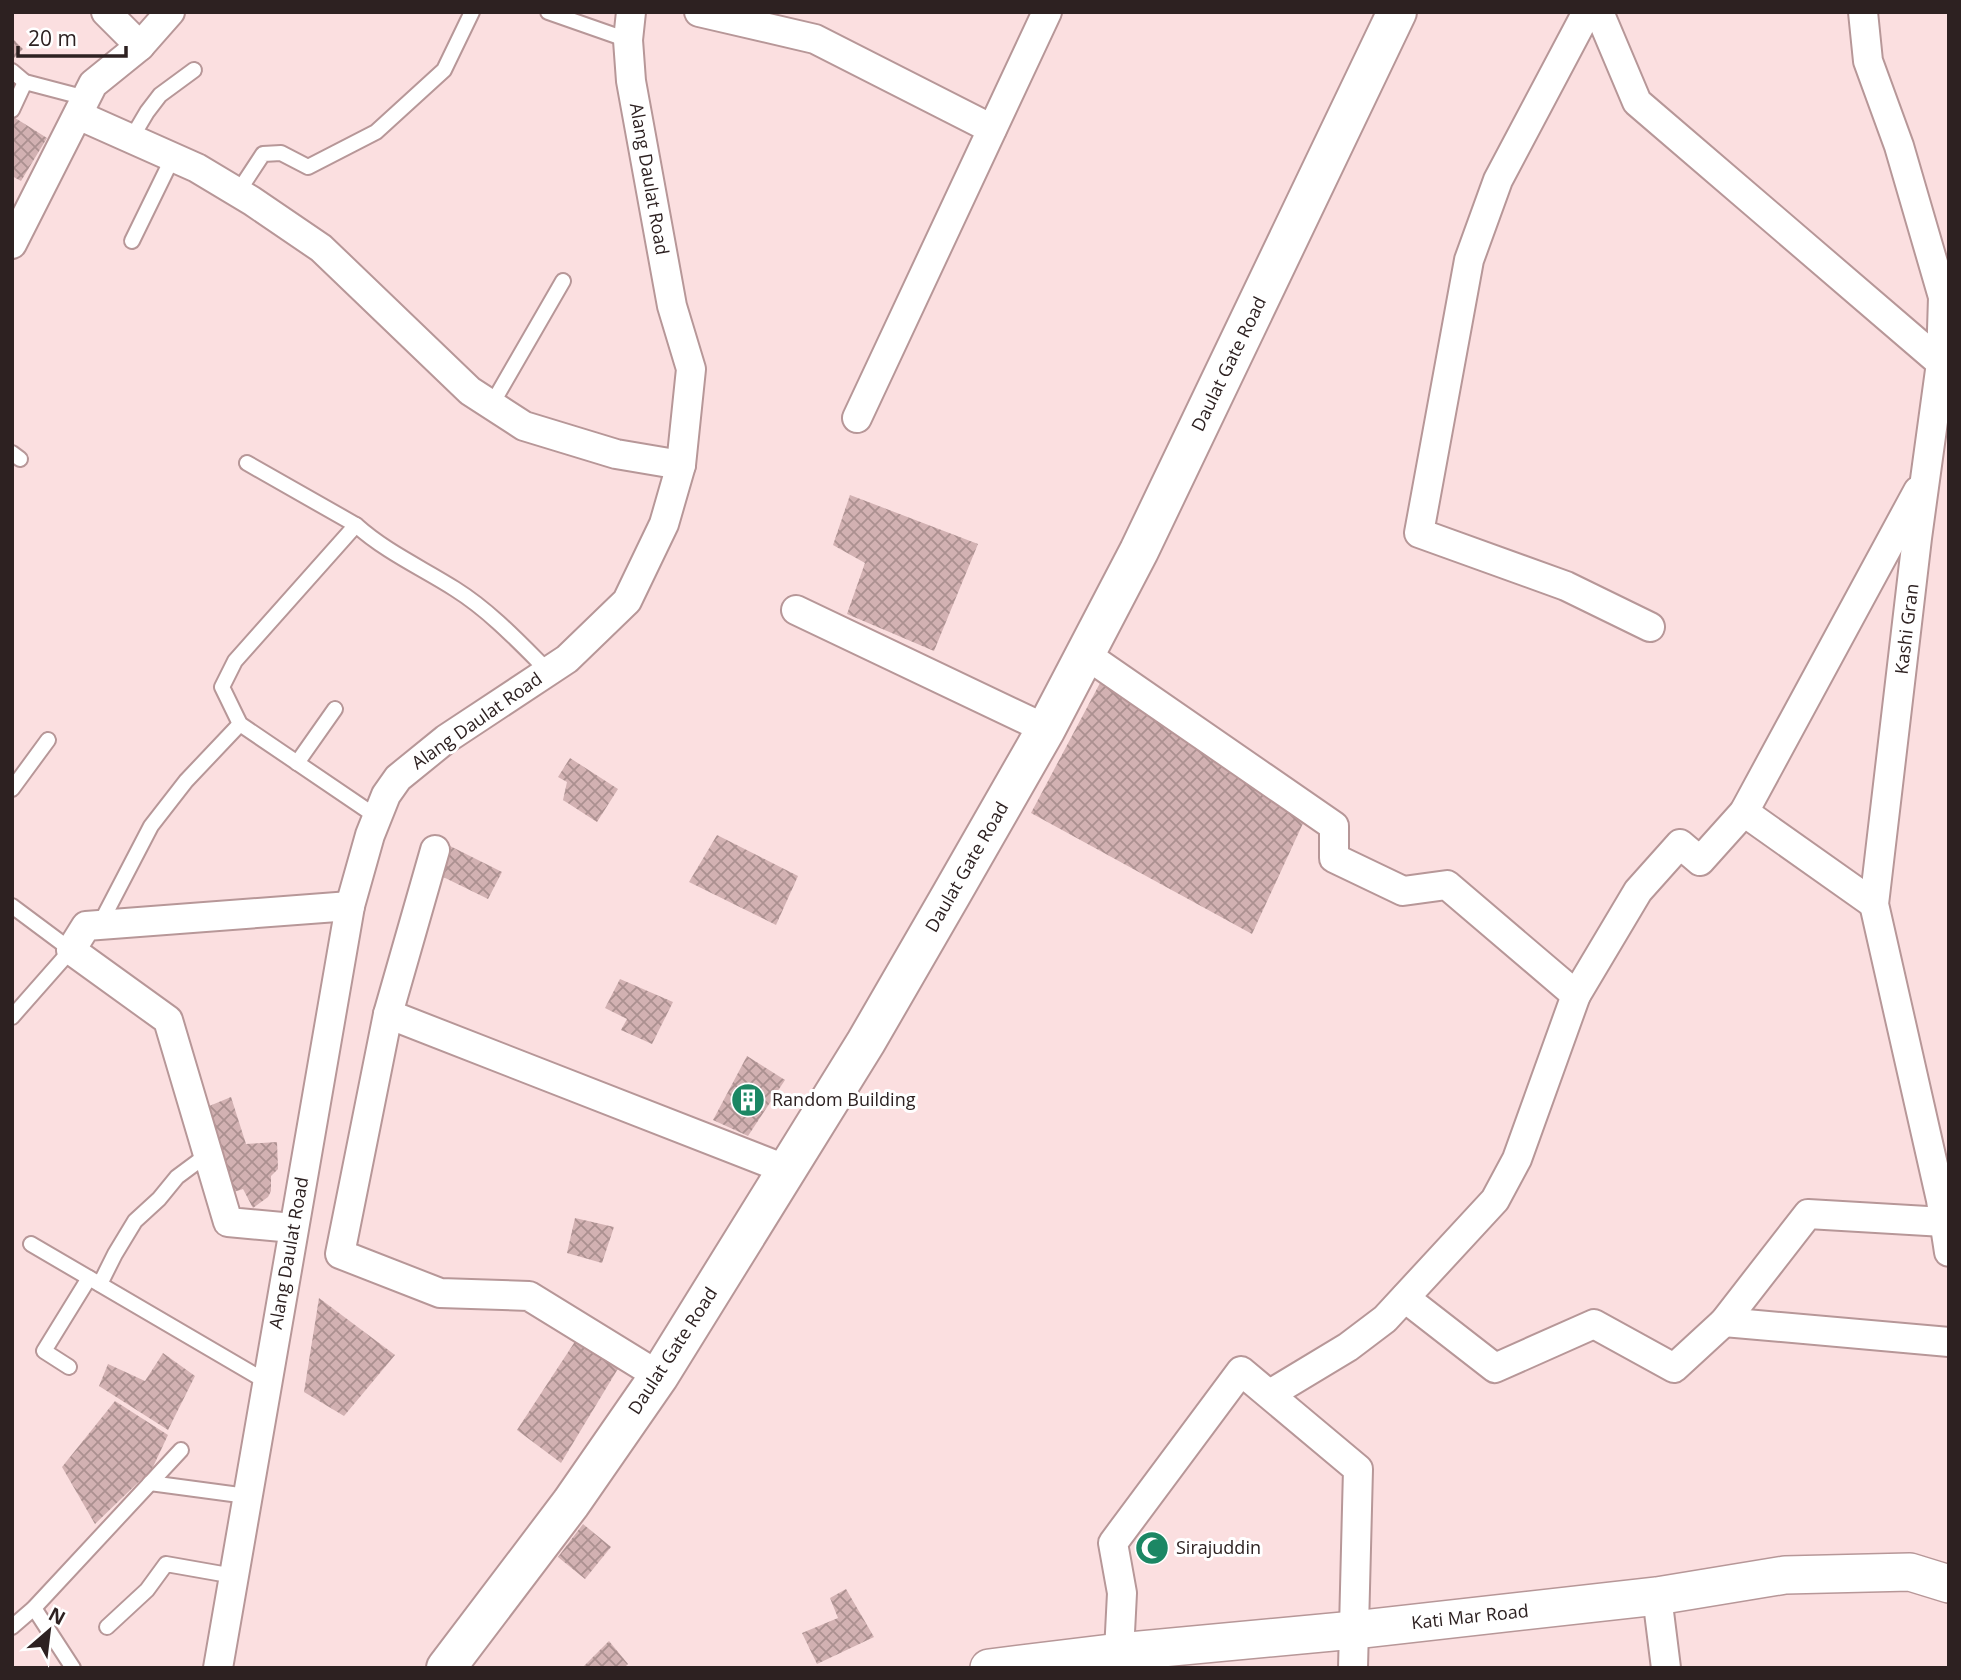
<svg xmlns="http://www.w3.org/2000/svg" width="1961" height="1680" font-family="'Open Sans',sans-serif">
	<defs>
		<pattern id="building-cross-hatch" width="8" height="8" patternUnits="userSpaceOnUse" patternTransform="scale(1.75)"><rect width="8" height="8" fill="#d2b1b2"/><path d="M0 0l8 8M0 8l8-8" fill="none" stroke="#ab9090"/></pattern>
	</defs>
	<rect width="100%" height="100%" fill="#fbdfe0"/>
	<!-- building -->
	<g fill="url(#building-cross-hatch)">
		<path d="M 12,38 L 23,49 L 12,60 Z"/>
		<path d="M 12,116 L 47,138 L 21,181 L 12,176 Z"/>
		<path d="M 850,495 L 978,544 L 934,651 L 847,614 L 865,563 L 833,545 Z"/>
		<path d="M 1108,668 L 1311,806 L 1252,934 L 1031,813 Z"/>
		<path d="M 570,758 L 618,789 L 597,822 L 563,800 L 567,782 L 558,777 Z"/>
		<path d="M 717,835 L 798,876 L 776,925 L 689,882 Z"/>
		<path d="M 444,843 L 502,872 L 488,899 L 431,871 Z"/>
		<path d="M 620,979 L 673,1002 L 652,1044 L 621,1030 L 627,1019 L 605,1008 Z"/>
		<path d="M 747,1056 L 785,1080 L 748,1136 L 713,1120 Z"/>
		<path d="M 231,1097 L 246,1144 L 277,1142 L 278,1169 L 271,1176 L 271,1191 L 268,1197 L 253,1208 L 243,1189 L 227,1194 L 202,1109 Z"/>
		<path d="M 575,1218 L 614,1227 L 602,1263 L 567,1253 Z"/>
		<path d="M 319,1298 L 395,1355 L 344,1416 L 304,1392 Z"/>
		<path d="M 576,1340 L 619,1367 L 561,1463 L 517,1430 Z"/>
		<path d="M 163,1353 L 195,1376 L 168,1430 L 99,1386 L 108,1364 L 145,1381 Z"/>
		<path d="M 115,1401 L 168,1435 L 152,1469 L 95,1524 L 62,1467 Z"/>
		<path d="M 583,1524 L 611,1547 L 585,1579 L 558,1557 Z"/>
		<path d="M 846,1589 L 874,1637 L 817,1664 L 802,1633 L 838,1618 L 830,1598 Z"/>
		<path d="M 609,1641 L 628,1664 L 624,1668 L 582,1668 Z"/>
	</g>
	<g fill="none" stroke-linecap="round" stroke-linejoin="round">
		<!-- service casing -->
		<g stroke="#b79798" stroke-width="18">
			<g id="service">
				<path d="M 548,12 L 628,40"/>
				<path d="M 12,71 L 25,82 L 86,98"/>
				<path d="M 12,110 L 25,82"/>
				<path d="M 131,139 L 147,112 L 160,95 L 194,70"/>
				<path d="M 238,192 L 263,154 L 281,153 L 308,167 L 376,132 L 444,70 L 472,12"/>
				<path d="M 132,241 L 173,157"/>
				<path d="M 492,404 L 563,281"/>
				<path d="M 12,453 L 20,459"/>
				<path d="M 247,463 L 356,525 C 386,552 422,568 455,589 C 490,611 519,642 548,671"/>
				<path d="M 356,525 L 235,661 L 222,687 L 240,724 L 377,817"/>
				<path d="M 297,763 L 335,709"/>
				<path d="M 12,789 L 48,740"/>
				<path d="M 12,906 L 71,950 L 12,1017"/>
				<path d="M 100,924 L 151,826 L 186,781 L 240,724"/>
				<path d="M 31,1244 L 267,1382"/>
				<path d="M 100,1284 L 115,1254 L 135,1221 L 159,1199 L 177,1177 L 208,1154"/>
				<path d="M 69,1367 L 44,1351 L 89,1278"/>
				<path d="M 150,1483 L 247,1496"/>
				<path d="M 34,1608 L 73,1668"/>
				<path d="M 12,1627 L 34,1608 L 181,1450"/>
				<path d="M 107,1627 L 147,1590 L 166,1564 L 234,1576"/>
			</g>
		</g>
		<!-- minor casing -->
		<g stroke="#b79798" stroke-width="32">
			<g id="minor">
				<path d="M 106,12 L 140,46"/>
				<path d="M 699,12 L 815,39 L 992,129"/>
				<path d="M 1587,12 L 1498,180 L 1469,260 L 1419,533 L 1566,586 L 1650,627"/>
				<path d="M 1599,12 L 1637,102 L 1941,363"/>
				<path d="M 1863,12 L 1868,61 L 1899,146 L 1943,297 L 1941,363 L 1917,538 L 1874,904 L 1941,1200 L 1949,1252"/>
				<path d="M 78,115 L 197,168 L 252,201 L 321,248 L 470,391 L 524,426 L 616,454 L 681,465"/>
				<path d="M 12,244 L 93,84 L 140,46 L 170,12"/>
				<path d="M 857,418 L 1047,12"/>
				<path d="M 796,610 L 1046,729"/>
				<path d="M 1085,654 L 1334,826 L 1334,858 L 1403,891 L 1447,885 L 1576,995"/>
				<path d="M 1744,812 L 1874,904"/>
				<path d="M 435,850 L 388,1014 L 340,1254 L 440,1293 L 529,1296 L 659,1376"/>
				<path d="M 388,1014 L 785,1169"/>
				<path d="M 293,1228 L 228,1222 L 168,1020 L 71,950 L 86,926 L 350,906"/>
				<path d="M 1405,1298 L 1495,1368 L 1594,1324 L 1674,1368 L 1724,1322 L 1808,1214 L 1944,1222"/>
				<path d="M 1724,1322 L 1949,1342"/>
				<path d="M 1270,1394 L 1348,1347 L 1385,1319 L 1495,1200 L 1517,1159 L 1576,995 L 1638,891 L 1680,844 L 1700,861 L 1744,812 L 1918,491"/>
				<path d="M 1657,1596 L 1666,1668"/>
				<path d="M 218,1668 L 350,906 L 370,835 L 386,795 L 398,778 L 446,739 L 567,659 L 627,601 L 664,524 L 681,465 L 691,369 L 672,306 L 631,81 L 628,40 L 631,12"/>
				<path d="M 1120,1668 L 1119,1652 L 1122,1593 L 1113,1543 L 1241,1371 L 1358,1469 L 1353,1668"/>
			</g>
		</g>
		<!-- tertiary casing -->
		<g stroke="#b79798" stroke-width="40">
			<path id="tertiary" d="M 989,1668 L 1119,1652 L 1354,1630 L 1657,1596 L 1785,1575 L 1910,1572 L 1949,1584"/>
		</g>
		<!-- secondary casing -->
		<g stroke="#b79798" stroke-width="42">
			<path id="secondary" d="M 446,1668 L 571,1503 L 659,1376 L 866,1042 L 951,895 L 1046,729 L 1139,551 L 1397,12"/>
		</g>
		<!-- service -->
		<use href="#service" stroke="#fff" stroke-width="14"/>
		<!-- minor -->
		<use href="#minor" stroke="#fff" stroke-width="28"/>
		<!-- tertiary -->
		<use href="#tertiary" stroke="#fff" stroke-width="37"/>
		<!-- secondary -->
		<use href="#secondary" stroke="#fff" stroke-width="38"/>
	</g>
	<!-- icons -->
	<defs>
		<g id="building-disc" transform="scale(1.75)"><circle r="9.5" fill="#1c8764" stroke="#fff"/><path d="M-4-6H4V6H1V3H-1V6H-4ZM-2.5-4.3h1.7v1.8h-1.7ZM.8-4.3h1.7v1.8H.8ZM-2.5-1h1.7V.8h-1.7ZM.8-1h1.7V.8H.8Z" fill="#fff"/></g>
		<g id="mosque-disc" transform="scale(1.75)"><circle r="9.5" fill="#1c8764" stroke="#fff"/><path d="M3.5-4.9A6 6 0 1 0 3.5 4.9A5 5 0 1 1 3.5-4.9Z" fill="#fff"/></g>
	</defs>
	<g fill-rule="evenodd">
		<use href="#building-disc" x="748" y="1100"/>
		<use href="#mosque-disc" x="1152" y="1548"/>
	</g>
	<g text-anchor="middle" stroke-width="6" stroke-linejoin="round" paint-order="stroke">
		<!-- street labels -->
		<g font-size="18" fill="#2d2121" stroke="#fff">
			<text transform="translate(649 179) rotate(80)" y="6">Alang Daulat Road</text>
			<text transform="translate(1229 364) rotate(-64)" y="6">Daulat Gate Road</text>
			<text transform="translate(1907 629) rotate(-83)" y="6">Kashi Gran</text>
			<text transform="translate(477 721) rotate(-35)" y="6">Alang Daulat Road</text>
			<text transform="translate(967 867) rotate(-60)" y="6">Daulat Gate Road</text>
			<text transform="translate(289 1253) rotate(-80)" y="6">Alang Daulat Road</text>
			<text transform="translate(673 1351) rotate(-57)" y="6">Daulat Gate Road</text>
			<text transform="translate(1470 1617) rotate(-6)" y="6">Kati Mar Road</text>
		</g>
		<!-- poi labels -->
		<g font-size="18" fill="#2d2121" stroke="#fff" text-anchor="start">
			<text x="772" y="1106">Random Building</text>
			<text x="1176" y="1554">Sirajuddin</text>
		</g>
	</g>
	<!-- border -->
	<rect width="1961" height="1680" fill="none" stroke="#2d2121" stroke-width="28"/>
	<!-- north arrow -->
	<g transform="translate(49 1631) rotate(28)" stroke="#ffffff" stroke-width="5" paint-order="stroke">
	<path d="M0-5L12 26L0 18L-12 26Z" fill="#2d2121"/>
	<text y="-10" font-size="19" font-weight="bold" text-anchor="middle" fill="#2d2121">N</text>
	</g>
	<!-- scale -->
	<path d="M18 46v10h108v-10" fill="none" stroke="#2d2121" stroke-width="3.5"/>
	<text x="28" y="46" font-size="21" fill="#2d2121" stroke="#ffffff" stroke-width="5" paint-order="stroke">20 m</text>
</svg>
